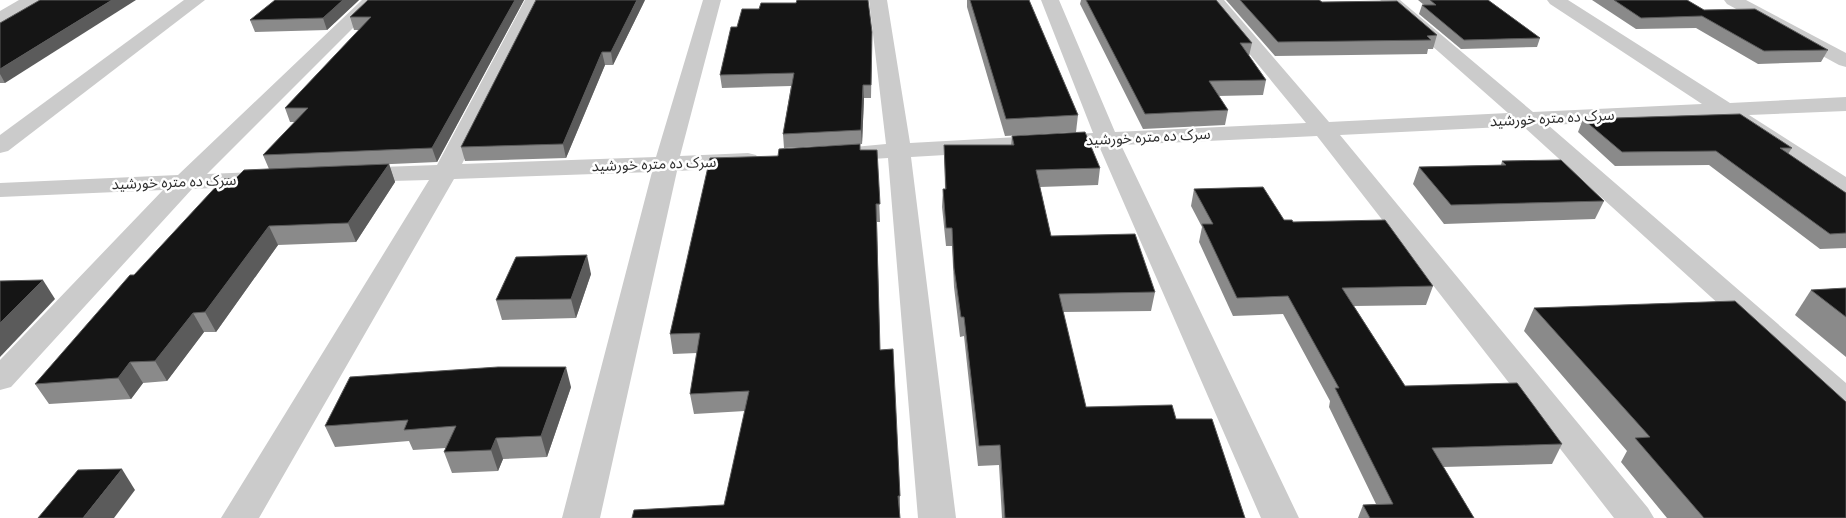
<svg xmlns="http://www.w3.org/2000/svg" width="1846" height="518" font-family="'Archivo Narrow','Noto Sans Arabic',sans-serif">
	<rect width="100%" height="100%" fill="#fff"/>
	<g fill="none" stroke-linecap="round" stroke-linejoin="round">
		<!-- minor -->
		<g fill="#cbcbcb" fill-rule="evenodd">
			<path d="M 19,0 L 41,0 L 38,4 L 7,23 L 0,25 L 0,11 Z"/>
			<path d="M 184,0 L 205,0 L 8,151 L 0,153 L 0,135 Z"/>
			<path d="M 362,0 L 381,0 L 207,174 L 258,172 L 267,174 L 270,179 L 267,184 L 258,186 L 192,189 L 11,387 L 0,390 L 0,360 L 163,190 L 0,197 L 0,183 L 178,175 Z"/>
			<path d="M 525,0 L 543,0 L 462,164 L 656,157 L 703,0 L 721,0 L 680,156 L 748,153 L 756,155 L 760,160 L 756,165 L 748,167 L 677,171 L 600,518 L 562,518 L 652,172 L 454,179 L 259,518 L 221,518 L 429,180 L 354,182 L 345,180 L 342,175 L 345,170 L 354,168 L 437,165 Z"/>
			<path d="M 869,0 L 887,0 L 910,143 L 1093,133 L 1041,0 L 1059,0 L 1115,132 L 1306,123 L 1205,0 L 1224,0 L 1329,122 L 1508,113 L 1380,0 L 1400,0 L 1533,112 L 1702,104 L 1550,4 L 1547,0 L 1568,0 L 1730,103 L 1846,97 L 1846,111 L 1749,115 L 1846,177 L 1846,195 L 1837,193 L 1721,117 L 1548,125 L 1846,383 L 1846,412 L 1834,409 L 1523,126 L 1340,135 L 1648,508 L 1654,518 L 1614,518 L 1317,136 L 1121,145 L 1299,518 L 1261,518 L 1099,146 L 911,157 L 956,518 L 918,518 L 888,158 L 841,161 L 833,159 L 829,154 L 833,149 L 886,144 Z"/>
			<path d="M 1724,0 L 1746,0 L 1846,53 L 1846,67 L 1839,65 L 1727,4 Z"/>
		</g>
	</g>
	<!-- wall -->
	<g fill="#8a8a8a">
		<path d="M 359,0 L 327,30 L 255,32 L 250,20 Z"/>
		<path d="M 524,0 L 437,162 L 279,169 L 389,164 L 395,182 L 356,242 L 278,245 L 216,332 L 204,332 L 167,381 L 143,383 L 131,399 L 49,404 L 35,384 L 134,275 L 236,178 L 269,169 L 263,155 L 295,122 L 290,122 L 285,108 L 359,30 L 354,30 L 350,17 Z"/>
		<path d="M 645,0 L 613,65 L 605,65 L 566,158 L 465,161 L 461,147 Z"/>
		<path d="M 967,0 L 1029,0 L 1078,115 L 1076,132 L 1005,136 L 967,7 Z"/>
		<path d="M 1081,0 L 1216,0 L 1252,43 L 1249,56 L 1266,80 L 1263,95 L 1218,96 L 1228,110 L 1225,125 L 1143,129 L 1080,4 Z"/>
		<path d="M 1226,0 L 1319,0 L 1322,2 L 1437,35 L 1433,49 L 1428,49 L 1427,54 L 1275,56 Z"/>
		<path d="M 1418,0 L 1488,0 L 1540,38 L 1537,47 L 1461,49 L 1419,14 L 1422,5 L 1424,5 Z"/>
		<path d="M 1592,0 L 1687,0 L 1704,10 L 1828,50 L 1821,62 L 1758,64 L 1696,28 L 1636,29 Z"/>
		<path d="M 759,9 L 872,44 L 871,98 L 864,98 L 862,144 L 784,148 L 783,134 L 791,86 L 722,88 L 720,75 L 737,27 Z"/>
		<path d="M 0,23 L 5,83 L 0,83 Z"/>
		<path d="M 1583,119 L 1792,148 L 1788,154 L 1846,193 L 1846,248 L 1820,249 L 1709,165 L 1615,166 L 1578,132 Z"/>
		<path d="M 1012,136 L 1100,168 L 1098,185 L 1040,187 L 1051,236 L 1155,292 L 1151,311 L 1063,312 L 1086,407 L 1176,419 L 1245,518 L 1002,518 L 999,465 L 978,466 L 964,336 L 960,337 L 954,287 L 952,246 L 946,246 L 942,207 L 943,189 L 945,189 L 944,145 L 1011,145 Z"/>
		<path d="M 860,144 L 860,150 L 877,150 L 880,222 L 877,222 L 880,350 L 900,496 L 900,516 L 724,505 L 745,411 L 694,414 L 690,394 L 697,353 L 673,354 L 670,334 Z"/>
		<path d="M 1502,161 L 1604,201 L 1595,219 L 1444,224 L 1413,184 L 1419,167 L 1501,165 Z"/>
		<path d="M 1194,189 L 1284,220 L 1293,222 L 1433,286 L 1426,305 L 1354,306 L 1405,386 L 1562,444 L 1552,464 L 1443,467 L 1474,518 L 1358,518 L 1363,505 L 1376,504 L 1329,407 L 1330,401 L 1283,314 L 1233,316 L 1199,242 L 1202,227 L 1191,206 Z"/>
		<path d="M 591,274 L 576,318 L 502,320 L 496,300 Z"/>
		<path d="M 1846,288 L 1846,357 L 1795,315 L 1811,290 Z"/>
		<path d="M 1534,308 L 1846,518 L 1667,518 L 1621,462 L 1627,451 L 1524,331 Z"/>
		<path d="M 571,387 L 547,457 L 503,459 L 498,471 L 452,473 L 444,452 L 446,448 L 413,450 L 409,441 L 335,447 L 325,426 Z"/>
	</g>
	<!-- shaded-wall -->
	<g fill="#5b5b5b">
		<path d="M 112,0 L 136,0 L 5,83 L 0,74 L 0,69 Z"/>
		<path d="M 343,0 L 359,0 L 327,30 L 323,18 Z"/>
		<path d="M 515,0 L 524,0 L 437,162 L 432,148 Z"/>
		<path d="M 637,0 L 645,0 L 613,65 L 611,52 Z"/>
		<path d="M 602,52 L 605,65 L 566,158 L 563,144 Z"/>
		<path d="M 863,85 L 864,98 L 862,144 L 861,130 Z"/>
		<path d="M 389,164 L 395,182 L 356,242 L 348,223 Z"/>
		<path d="M 269,226 L 278,245 L 216,332 L 205,312 Z"/>
		<path d="M 587,255 L 591,274 L 576,318 L 571,299 Z"/>
		<path d="M 43,280 L 55,299 L 0,357 L 0,323 Z"/>
		<path d="M 193,313 L 204,332 L 167,381 L 155,361 Z"/>
		<path d="M 130,362 L 143,383 L 131,399 L 118,378 Z"/>
		<path d="M 566,367 L 571,387 L 547,457 L 541,436 Z"/>
		<path d="M 496,438 L 503,459 L 498,471 L 491,450 Z"/>
		<path d="M 122,469 L 135,490 L 114,518 L 83,518 Z"/>
	</g>
	<!-- building -->
	<g fill="#151515" stroke="#5b5b5b">
		<path d="M 40,0 L 112,0 L 0,69 L 0,23 Z"/>
		<path d="M 275,0 L 343,0 L 323,18 L 250,20 Z"/>
		<path d="M 368,0 L 515,0 L 432,148 L 263,155 L 308,108 L 285,108 L 371,17 L 350,17 Z"/>
		<path d="M 536,0 L 637,0 L 611,52 L 602,52 L 563,144 L 461,147 Z"/>
		<path d="M 797,0 L 868,0 L 872,32 L 871,85 L 863,85 L 861,130 L 783,134 L 794,73 L 720,75 L 731,27 L 737,27 L 742,9 L 759,9 L 761,3 L 796,3 Z"/>
		<path d="M 970,0 L 1029,0 L 1078,115 L 1006,119 Z"/>
		<path d="M 1086,0 L 1216,0 L 1252,43 L 1240,43 L 1266,80 L 1209,81 L 1228,110 L 1145,114 Z"/>
		<path d="M 1240,0 L 1319,0 L 1322,2 L 1397,1 L 1437,35 L 1427,36 L 1431,40 L 1278,42 Z"/>
		<path d="M 1430,0 L 1488,0 L 1540,38 L 1464,40 L 1422,5 L 1436,5 Z"/>
		<path d="M 1614,0 L 1687,0 L 1704,10 L 1755,9 L 1828,50 L 1764,51 L 1702,16 L 1641,18 Z"/>
		<path d="M 1740,114 L 1792,148 L 1780,148 L 1846,193 L 1846,233 L 1830,234 L 1716,151 L 1622,152 L 1583,119 Z"/>
		<path d="M 1085,132 L 1100,168 L 1036,170 L 1051,236 L 1135,234 L 1155,292 L 1059,294 L 1086,407 L 1172,405 L 1176,419 L 1212,419 L 1245,518 L 1005,518 L 1000,445 L 979,446 L 964,317 L 961,317 L 954,268 L 952,228 L 946,228 L 943,189 L 946,189 L 944,145 L 1014,145 L 1012,136 Z"/>
		<path d="M 860,144 L 860,150 L 877,150 L 880,204 L 876,204 L 880,350 L 893,349 L 900,496 L 898,496 L 900,518 L 632,518 L 634,510 L 724,505 L 749,391 L 690,394 L 700,333 L 670,334 L 710,158 L 778,156 L 779,149 Z"/>
		<path d="M 1561,160 L 1604,201 L 1451,205 L 1419,167 L 1506,165 L 1502,161 Z"/>
		<path d="M 389,164 L 348,223 L 269,226 L 205,312 L 193,313 L 155,361 L 130,362 L 118,378 L 35,384 L 130,275 L 134,275 L 223,179 L 236,178 L 244,170 Z"/>
		<path d="M 1263,187 L 1284,220 L 1292,220 L 1293,222 L 1385,220 L 1433,286 L 1342,288 L 1405,386 L 1517,383 L 1562,444 L 1432,448 L 1474,518 L 1370,518 L 1363,505 L 1393,504 L 1335,388 L 1339,388 L 1288,296 L 1237,298 L 1202,224 L 1213,224 L 1194,189 Z"/>
		<path d="M 587,255 L 571,299 L 496,300 L 516,257 Z"/>
		<path d="M 43,280 L 0,323 L 0,281 Z"/>
		<path d="M 1846,288 L 1846,317 L 1811,290 Z"/>
		<path d="M 1735,301 L 1846,402 L 1846,518 L 1704,518 L 1635,438 L 1650,437 L 1534,308 Z"/>
		<path d="M 498,367 L 566,367 L 541,436 L 496,438 L 491,450 L 444,452 L 456,426 L 404,430 L 408,420 L 325,426 L 350,377 Z"/>
		<path d="M 122,469 L 83,518 L 38,518 L 78,470 Z"/>
	</g>
	<g text-anchor="middle" stroke-width="5" stroke-linejoin="round" paint-order="stroke">
		<!-- street labels -->
		<g font-size="15" fill="#2e2e2e" stroke="#fff">
			<text transform="translate(1552 118) rotate(-3)" y="5">سرک ده متره خورشید</text>
			<text transform="translate(1148 137) rotate(-3)" y="5">سرک ده متره خورشید</text>
			<text transform="translate(654 164) rotate(-2)" y="5">سرک ده متره خورشید</text>
			<text transform="translate(174 182) rotate(-2)" y="5">سرک ده متره خورشید</text>
		</g>
	</g>
</svg>
